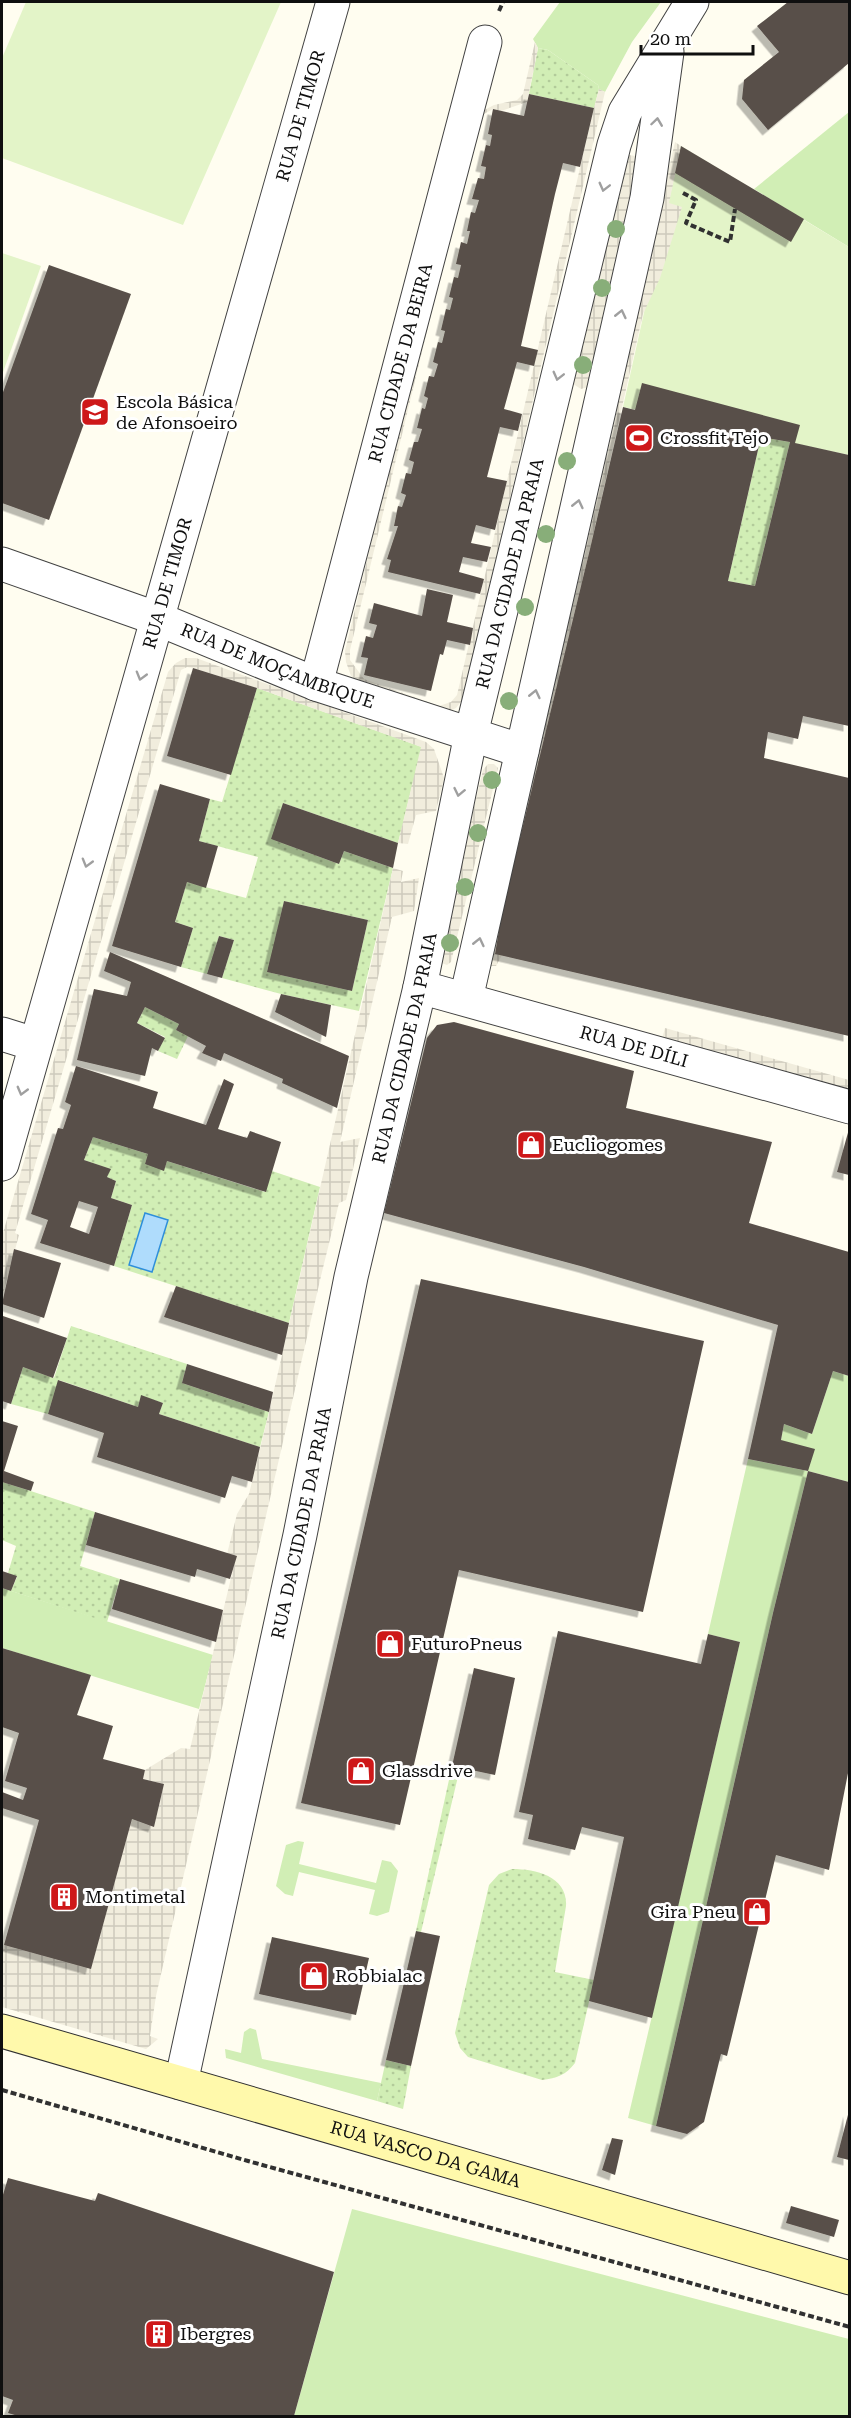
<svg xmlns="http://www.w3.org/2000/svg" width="851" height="2418" font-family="'Roboto Serif',serif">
	<defs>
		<pattern id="garden-dots" width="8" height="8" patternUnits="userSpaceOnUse" patternTransform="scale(1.5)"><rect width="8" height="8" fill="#d1eeb5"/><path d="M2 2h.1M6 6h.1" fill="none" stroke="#b2cb9a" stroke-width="1.8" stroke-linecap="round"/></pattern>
		<pattern id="plaza-grid" width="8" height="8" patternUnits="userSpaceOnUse" patternTransform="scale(1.5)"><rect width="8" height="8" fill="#f1eddd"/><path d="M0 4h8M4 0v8" fill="none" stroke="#cdcabc"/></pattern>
		<filter id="shadow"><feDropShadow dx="-5.5" dy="5.5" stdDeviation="0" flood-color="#0004"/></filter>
	</defs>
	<rect width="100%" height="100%" fill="#fffdf0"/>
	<!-- grass -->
	<g fill="#d1eeb5">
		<path d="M 560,2 L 661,2 L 632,42 L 605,92 L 599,89 L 598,85 L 548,50 L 538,48 L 533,39 Z"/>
		<path d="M 849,112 L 849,247 L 754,189 Z"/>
		<path d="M 833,1371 L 849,1376 L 849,1482 L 808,1471 L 773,1613 L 656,2126 L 628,2118 L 740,1642 L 708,1634 L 748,1459 L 808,1471 L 781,1440 L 784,1424 L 812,1434 Z"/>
		<path d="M 2,1588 L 213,1655 L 199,1709 L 2,1648 Z"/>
		<path d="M 298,1841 L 304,1842 L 299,1864 L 376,1883 L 382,1860 L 391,1862 L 398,1871 L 389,1912 L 377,1916 L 369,1914 L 375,1890 L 299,1872 L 293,1896 L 285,1894 L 276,1886 L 286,1845 Z"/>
		<path d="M 250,2028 L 256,2030 L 262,2059 L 381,2083 L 377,2101 L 226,2058 L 225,2049 L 241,2053 L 244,2032 Z"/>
		<path d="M 352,2209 L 849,2339 L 849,2416 L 294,2416 Z"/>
	</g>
	<!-- garden -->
	<g fill="url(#garden-dots)" fill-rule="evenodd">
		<path d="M 538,48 L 548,50 L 598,85 L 599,89 L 594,108 L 529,94 Z"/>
		<path d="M 761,437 L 790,442 L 755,586 L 728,581 Z"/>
		<path d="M 257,688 L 422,747 L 398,843 L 283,803 L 272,839 L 339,864 L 344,851 L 393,868 L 359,1011 L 281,994 L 222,978 L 234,940 L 219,936 L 207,974 L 181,967 L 193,928 L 175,922 L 187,882 L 246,898 L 258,857 L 199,841 L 210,799 L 222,802 ZM 284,901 L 368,920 L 352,991 L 268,972 Z"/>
		<path d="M 145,1007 L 179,1024 L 176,1030 L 188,1036 L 177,1059 L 158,1051 L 165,1037 L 137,1023 Z"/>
		<path d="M 93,1137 L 148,1154 L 164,1170 L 167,1161 L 265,1192 L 272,1171 L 320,1187 L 289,1323 L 114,1266 L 132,1205 L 111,1198 L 116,1181 L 107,1177 L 110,1169 L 84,1160 Z"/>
		<path d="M 71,1326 L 187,1364 L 182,1383 L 269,1412 L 260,1447 L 159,1414 L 163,1403 L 141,1396 L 138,1407 L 59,1380 L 48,1414 L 11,1404 L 23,1367 L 54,1378 Z"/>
		<path d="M 3,1482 L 95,1512 L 80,1566 L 120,1579 L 107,1622 L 11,1591 L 17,1577 L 8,1573 L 16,1546 L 2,1540 Z"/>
		<path d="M 452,1766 L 460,1768 L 421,1932 L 416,1931 Z"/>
		<path d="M 512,1869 C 537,1869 568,1877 566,1906 L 555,1972 L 594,1980 L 575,2063 C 566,2075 557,2078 542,2080 L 468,2057 L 460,2048 L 455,2033 L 489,1885 L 499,1874 Z"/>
		<path d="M 386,2060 L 411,2066 L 403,2109 L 377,2101 Z"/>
	</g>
	<!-- pitch -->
	<g fill="#e3f4c8">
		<path d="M 26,2 L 281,2 L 183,225 L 2,158 L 2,58 Z"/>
		<path d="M 681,146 L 849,247 L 849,455 L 623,407 Z"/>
		<path d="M 2,253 L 41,266 L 2,375 Z"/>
	</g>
	<!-- plaza -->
	<g fill="url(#plaza-grid)">
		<path d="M 535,42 L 538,48 L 527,102 L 501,111 L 493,109 L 482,115 L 441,273 L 350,650 L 350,660 L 364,679 L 439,706 L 451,702 L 457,695 L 594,108 L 599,89 L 605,92 L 463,699 L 456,708 L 450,711 L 362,685 L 351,676 L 346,662 L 345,651 L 475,115 L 494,105 L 517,100 L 523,94 Z"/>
		<path d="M 675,142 L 681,146 L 669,203 L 682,207 L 660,278 L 643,314 L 590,549 L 498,933 L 495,953 L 502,955 L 496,966 L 488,966 Z"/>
		<path d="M 629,155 L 635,156 L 639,160 L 588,387 L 581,389 L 570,382 L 623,160 Z"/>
		<path d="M 185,658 L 196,658 L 426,742 L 434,749 L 444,778 L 436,811 L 416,815 L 408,844 L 398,843 L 421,747 L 257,688 L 193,668 L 187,667 L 181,670 L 15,1233 L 19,1235 L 2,1298 L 2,1236 L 168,672 L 176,663 Z"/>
		<path d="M 488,764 L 494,764 L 498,768 L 451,962 L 447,965 L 439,962 L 438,956 L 483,770 Z"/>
		<path d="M 393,868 L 403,871 L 401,882 L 419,878 L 414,911 L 392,917 L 340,1142 L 360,1138 L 346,1200 L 339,1203 L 321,1276 L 156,1996 L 150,2036 L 158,2039 L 146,2049 L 2,2007 L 2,1955 L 4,1945 L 91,1968 L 132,1819 L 154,1826 L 164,1784 L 143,1779 L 145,1770 L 181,1748 L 190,1749 L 236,1557 L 227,1554 L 237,1514 L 249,1494 L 269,1412 Z"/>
		<path d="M 665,1028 L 849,1080 L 849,1090 L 662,1039 Z"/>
	</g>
	<!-- water -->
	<path fill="#afdcfc" stroke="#2e8fdb" stroke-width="1.5" d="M 145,1213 L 168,1220 L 152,1272 L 129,1265 Z"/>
	<!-- building -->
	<g fill="#59504a" fill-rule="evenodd" filter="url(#shadow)">
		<path d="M 788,2 L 849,2 L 849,63 L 768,130 L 742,99 L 744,80 L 779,52 L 757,26 Z"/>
		<path d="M 529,94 L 594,108 L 580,167 L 563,163 L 555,194 L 521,346 L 538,350 L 534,366 L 517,362 L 504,409 L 522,414 L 518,431 L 500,427 L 487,477 L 507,481 L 495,530 L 476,525 L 471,543 L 491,547 L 487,562 L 463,557 L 459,572 L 484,579 L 480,594 L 388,572 L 391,560 L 387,559 L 398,526 L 394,526 L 398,506 L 402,507 L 406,495 L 401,493 L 406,473 L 411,474 L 414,462 L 409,460 L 414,442 L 418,442 L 422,429 L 417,428 L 422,408 L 425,409 L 428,398 L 424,396 L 429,376 L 434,377 L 438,364 L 433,362 L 438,342 L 442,343 L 445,331 L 441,330 L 446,309 L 450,310 L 453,298 L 449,297 L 454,277 L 458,278 L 461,265 L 456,264 L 461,242 L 467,244 L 470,231 L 467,231 L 471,212 L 475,213 L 479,200 L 472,199 L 478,178 L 484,179 L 486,167 L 481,166 L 486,145 L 490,146 L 492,135 L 488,134 L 493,109 L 524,116 Z"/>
		<path d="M 681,146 L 804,219 L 791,242 L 675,173 Z"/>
		<path d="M 49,265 L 131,294 L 49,520 L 2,503 L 2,395 Z"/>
		<path d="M 642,383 L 800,425 L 795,443 L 849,455 L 849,726 L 803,716 L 798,739 L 768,732 L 764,758 L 849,778 L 849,1036 L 495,954 L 502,912 L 590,549 L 623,407 L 635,410 ZM 761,437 L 790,442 L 755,586 L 728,581 Z"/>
		<path d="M 427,589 L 453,595 L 447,622 L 473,628 L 470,645 L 447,640 L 443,655 L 440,654 L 431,691 L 364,675 L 368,658 L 361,657 L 366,636 L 373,638 L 377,625 L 369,623 L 374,603 L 422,616 Z"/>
		<path d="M 193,668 L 257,688 L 231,775 L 167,756 Z"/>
		<path d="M 160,784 L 210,799 L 199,841 L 218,846 L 206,888 L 187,882 L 175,922 L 193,928 L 181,967 L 112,946 Z"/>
		<path d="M 283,803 L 398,843 L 393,868 L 344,851 L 339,864 L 271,839 Z"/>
		<path d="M 284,901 L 368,920 L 352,991 L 267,972 Z"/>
		<path d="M 219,936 L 234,940 L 222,978 L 207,974 Z"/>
		<path d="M 110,952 L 349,1056 L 337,1108 L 282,1083 L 283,1079 L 224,1053 L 221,1061 L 202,1053 L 206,1046 L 176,1030 L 179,1024 L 145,1007 L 137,1023 L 165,1038 L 158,1051 L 152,1048 L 145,1076 L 77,1060 L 94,989 L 127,996 L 131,982 L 104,971 Z"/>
		<path d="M 281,994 L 331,1005 L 326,1037 L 275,1012 Z"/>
		<path d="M 454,1022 L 634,1071 L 626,1108 L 772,1142 L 749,1223 L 849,1252 L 849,1376 L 833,1371 L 812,1434 L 784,1424 L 781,1440 L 815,1449 L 808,1471 L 748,1459 L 778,1325 L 584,1267 L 384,1213 L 427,1038 L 437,1025 Z"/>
		<path d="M 76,1066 L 158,1092 L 153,1108 L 206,1125 L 224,1079 L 234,1084 L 218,1129 L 247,1138 L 250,1131 L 281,1142 L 266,1192 L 167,1161 L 164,1171 L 145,1164 L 148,1154 L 93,1137 L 84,1160 L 111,1169 L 107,1177 L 116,1181 L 111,1198 L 132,1205 L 114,1266 L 40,1243 L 48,1220 L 31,1214 L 58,1128 L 63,1129 L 71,1105 L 65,1102 ZM 79,1201 L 98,1207 L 89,1234 L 70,1227 Z"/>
		<path d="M 849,1129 L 849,1175 L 837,1172 Z"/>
		<path d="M 14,1249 L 61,1263 L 44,1318 L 2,1304 Z"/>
		<path d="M 421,1279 L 704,1341 L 643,1612 L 459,1570 L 400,1825 L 301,1803 Z"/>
		<path d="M 176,1286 L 289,1323 L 282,1355 L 164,1317 Z"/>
		<path d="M 3,1316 L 67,1338 L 53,1378 L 23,1367 L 11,1404 L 2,1401 Z"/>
		<path d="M 187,1364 L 273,1392 L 269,1412 L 182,1383 Z"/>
		<path d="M 58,1380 L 138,1407 L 141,1395 L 163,1403 L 159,1414 L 260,1447 L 252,1482 L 232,1476 L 225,1498 L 97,1457 L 104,1433 L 48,1414 Z"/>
		<path d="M 2,1421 L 18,1426 L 4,1471 L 34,1482 L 31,1491 L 2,1482 Z"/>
		<path d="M 808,1471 L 849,1482 L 849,1768 L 829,1870 L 776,1855 L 727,2056 L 721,2054 L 704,2122 L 687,2134 L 656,2126 L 773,1613 Z"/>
		<path d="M 95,1512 L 237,1556 L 230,1579 L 197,1569 L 195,1577 L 86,1545 Z"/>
		<path d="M 2,1571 L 17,1576 L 11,1591 L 2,1588 Z"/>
		<path d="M 120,1579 L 223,1610 L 216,1642 L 112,1609 Z"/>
		<path d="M 558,1631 L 701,1664 L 708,1634 L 740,1642 L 652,2018 L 589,2001 L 624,1837 L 582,1827 L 575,1850 L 528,1839 L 533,1815 L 519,1812 Z"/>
		<path d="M 2,1648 L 91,1675 L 77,1715 L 113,1726 L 103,1759 L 145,1770 L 143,1779 L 164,1784 L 154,1827 L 132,1819 L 91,1969 L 4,1945 L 39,1820 L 2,1808 L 2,1792 L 23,1800 L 27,1788 L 5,1781 L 19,1733 L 2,1727 Z"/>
		<path d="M 474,1668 L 515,1678 L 495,1775 L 452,1766 Z"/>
		<path d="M 416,1931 L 440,1936 L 411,2066 L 386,2060 Z"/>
		<path d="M 272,1937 L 369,1958 L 356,2015 L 259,1994 Z"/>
		<path d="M 849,2111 L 849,2160 L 837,2157 Z"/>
		<path d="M 612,2138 L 623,2140 L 615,2175 L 602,2170 Z"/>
		<path d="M 8,2178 L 95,2201 L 98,2193 L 334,2272 L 294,2416 L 18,2416 L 8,2413 L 13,2400 L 2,2396 L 2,2198 Z"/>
		<path d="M 791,2206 L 839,2220 L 834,2237 L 786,2223 Z"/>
	</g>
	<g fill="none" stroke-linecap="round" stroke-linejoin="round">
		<!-- street casing -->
		<g stroke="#424242" stroke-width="35">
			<g id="street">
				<path id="s1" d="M 2,564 L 158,619 L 316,684 L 522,751"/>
				<path id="s2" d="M 316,684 L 485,42"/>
				<path id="s3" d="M 420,987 L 850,1107"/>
				<path d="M 466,999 L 647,198 L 667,52"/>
				<path d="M 2,1034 L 34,1044"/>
				<path id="s4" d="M 2,1164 L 333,2"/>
				<path id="s5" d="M 181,2083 L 300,1535 L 351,1277 L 420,987 L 471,734 L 614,145 L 625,112 L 692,2"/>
			</g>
		</g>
		<!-- secondary casing -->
		<g stroke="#313131" stroke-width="35">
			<g id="secondary">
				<path id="s6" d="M 2,2031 L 850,2278"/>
			</g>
		</g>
		<!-- path -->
		<g stroke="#313131" stroke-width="4" stroke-dasharray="6 3" stroke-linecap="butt">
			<path d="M 499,11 L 503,2"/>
			<path d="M 683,193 L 696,200 L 686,223 L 730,242 L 735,209"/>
			<path d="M 2,2090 L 248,2161 L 850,2327"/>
		</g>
		<!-- street -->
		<use href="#street" stroke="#fff" stroke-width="33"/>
		<!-- secondary -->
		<use href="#secondary" stroke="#fff9ab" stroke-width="33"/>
	</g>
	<!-- trees -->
	<g fill="#88ae79">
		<circle cx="616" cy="229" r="9"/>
		<circle cx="602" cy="288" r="9"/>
		<circle cx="583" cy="365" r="9"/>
		<circle cx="567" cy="461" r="9"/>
		<circle cx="546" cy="534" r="9"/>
		<circle cx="525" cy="607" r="9"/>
		<circle cx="509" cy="701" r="9"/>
		<circle cx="492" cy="780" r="9"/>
		<circle cx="478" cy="833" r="9"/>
		<circle cx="465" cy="887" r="9"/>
		<circle cx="450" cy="943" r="9"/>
	</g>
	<!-- one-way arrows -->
	<defs><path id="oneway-chevron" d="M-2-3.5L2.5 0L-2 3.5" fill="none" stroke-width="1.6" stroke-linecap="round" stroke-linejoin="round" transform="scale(1.5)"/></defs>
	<g stroke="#9f9f9f">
		<use href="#oneway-chevron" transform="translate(657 122) rotate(-82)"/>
		<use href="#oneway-chevron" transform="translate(604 187) rotate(104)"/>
		<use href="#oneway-chevron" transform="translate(621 314) rotate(-77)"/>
		<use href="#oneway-chevron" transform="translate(558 376) rotate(104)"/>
		<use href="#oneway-chevron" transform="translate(578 504) rotate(-77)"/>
		<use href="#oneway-chevron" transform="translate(141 676) rotate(106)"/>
		<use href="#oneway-chevron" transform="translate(535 694) rotate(-77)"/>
		<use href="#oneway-chevron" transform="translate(459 792) rotate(102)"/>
		<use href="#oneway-chevron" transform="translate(87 863) rotate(106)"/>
		<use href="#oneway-chevron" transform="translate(479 942) rotate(-77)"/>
		<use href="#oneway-chevron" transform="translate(22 1091) rotate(105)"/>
	</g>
	<!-- icons -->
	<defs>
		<g id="school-square" transform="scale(1.5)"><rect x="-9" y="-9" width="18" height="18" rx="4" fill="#ce1819" stroke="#fff"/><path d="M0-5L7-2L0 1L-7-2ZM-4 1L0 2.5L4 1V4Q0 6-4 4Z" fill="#fff"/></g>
		<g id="stadium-square" transform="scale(1.5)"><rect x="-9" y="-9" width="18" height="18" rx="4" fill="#ce1819" stroke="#fff"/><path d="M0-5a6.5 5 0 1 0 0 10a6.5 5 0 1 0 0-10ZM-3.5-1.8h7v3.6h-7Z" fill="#fff"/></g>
		<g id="shop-square" transform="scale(1.5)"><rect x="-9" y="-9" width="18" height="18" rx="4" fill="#ce1819" stroke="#fff"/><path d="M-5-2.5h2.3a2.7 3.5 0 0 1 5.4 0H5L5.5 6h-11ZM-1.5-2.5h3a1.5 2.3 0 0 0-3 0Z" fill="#fff"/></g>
		<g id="building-square" transform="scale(1.5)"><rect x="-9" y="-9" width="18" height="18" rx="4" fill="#ce1819" stroke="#fff"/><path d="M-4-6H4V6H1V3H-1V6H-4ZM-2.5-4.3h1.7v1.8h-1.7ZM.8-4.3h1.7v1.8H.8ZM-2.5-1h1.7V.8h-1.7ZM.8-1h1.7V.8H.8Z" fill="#fff"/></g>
	</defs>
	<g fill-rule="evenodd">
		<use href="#school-square" x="95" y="412"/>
		<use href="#stadium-square" x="639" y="438"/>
		<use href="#shop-square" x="531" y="1145"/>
		<use href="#shop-square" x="390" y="1644"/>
		<use href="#shop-square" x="361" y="1771"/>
		<use href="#building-square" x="64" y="1897"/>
		<use href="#shop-square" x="757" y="1912"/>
		<use href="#shop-square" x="314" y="1976"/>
		<use href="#building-square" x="159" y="2334"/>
	</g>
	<g text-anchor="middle" stroke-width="6" stroke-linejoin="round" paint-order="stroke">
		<!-- street labels -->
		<g font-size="18" fill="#0f0f0f" stroke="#fff">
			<text dy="6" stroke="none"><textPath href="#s4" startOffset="1090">RUA DE TIMOR</textPath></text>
			<text dy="6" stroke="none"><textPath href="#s2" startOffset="332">RUA CIDADE DA BEIRA</textPath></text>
			<text dy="6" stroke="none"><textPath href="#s5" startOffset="1545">RUA DA CIDADE DA PRAIA</textPath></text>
			<text dy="6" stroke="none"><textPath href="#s4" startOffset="604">RUA DE TIMOR</textPath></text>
			<text dy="6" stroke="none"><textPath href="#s1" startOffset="294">RUA DE MOÇAMBIQUE</textPath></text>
			<text dy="6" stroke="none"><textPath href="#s3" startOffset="222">RUA DE DÍLI</textPath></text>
			<text dy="6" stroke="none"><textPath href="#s5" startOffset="1059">RUA DA CIDADE DA PRAIA</textPath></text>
			<text dy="6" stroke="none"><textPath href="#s5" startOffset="573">RUA DA CIDADE DA PRAIA</textPath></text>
			<text dy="6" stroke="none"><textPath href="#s6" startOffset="441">RUA VASCO DA GAMA</textPath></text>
		</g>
		<!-- poi labels -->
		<g font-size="18" fill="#0f0f0f" stroke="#fff" text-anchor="start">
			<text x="116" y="408">Escola Básica<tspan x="116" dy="21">de Afonsoeiro</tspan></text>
			<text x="660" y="444">Crossfit Tejo</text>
			<text x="552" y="1151">Eucliogomes</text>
			<text x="411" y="1650">FuturoPneus</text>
			<text x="382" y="1777">Glassdrive</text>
			<text x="85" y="1903">Montimetal</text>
			<text x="736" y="1918" text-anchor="end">Gira Pneu</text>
			<text x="335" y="1982">Robbialac</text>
			<text x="180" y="2340">Ibergres</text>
		</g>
	</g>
	<!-- border -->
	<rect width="851" height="2418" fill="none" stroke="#0f0f0f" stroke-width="6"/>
	<!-- scale -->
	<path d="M641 45v9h112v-9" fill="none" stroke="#0f0f0f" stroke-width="3"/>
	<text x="650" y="45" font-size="18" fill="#0f0f0f" stroke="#ffffff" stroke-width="4.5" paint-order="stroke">20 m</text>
</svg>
